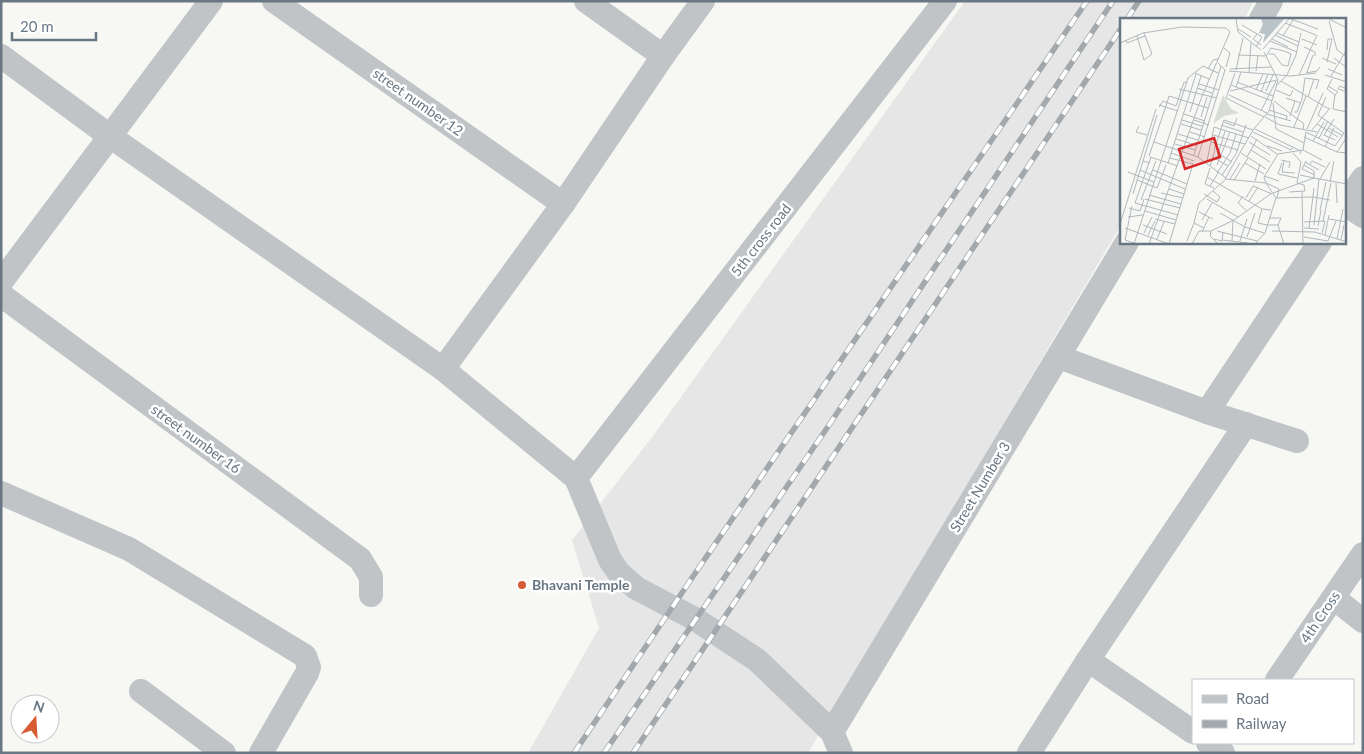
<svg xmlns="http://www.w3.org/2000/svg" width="1364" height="754" font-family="Lato,sans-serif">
	<rect width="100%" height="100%" fill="#f7f7f4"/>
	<!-- built -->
	<path fill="#e5e6e5" d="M 965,1 L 1254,1 L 1244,19 L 1122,19 L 1121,225 L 808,753 L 528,753 L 599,628 L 572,540 L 653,436 Z"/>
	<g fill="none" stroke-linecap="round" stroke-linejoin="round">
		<!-- minor -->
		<g stroke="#c0c4c7" stroke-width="24">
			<path d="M 274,1 L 563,204"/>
			<path d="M 586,1 L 663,56"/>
			<path d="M 1261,19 L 1271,1"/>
			<path d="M 1,56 L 111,137 L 443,369 L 576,478 L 610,560 L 619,573 L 636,588 L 695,619 L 757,660 L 832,732 L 841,753"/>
			<path d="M 1345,204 L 1363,178"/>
			<path d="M 1345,204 L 1363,216"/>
			<path d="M 1,282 L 211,1"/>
			<path d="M 1,295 L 360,559 L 371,577 L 371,595"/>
			<path d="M 1059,357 L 1207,412 L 1297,441"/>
			<path d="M 443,369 L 563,204 L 663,56 L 703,1"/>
			<path d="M 1207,412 L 1320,242"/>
			<path d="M 576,478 L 945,1"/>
			<path d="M 1,493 L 129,549 L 305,656 L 309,667 L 307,673 L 261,753"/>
			<path d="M 1334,598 L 1363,621"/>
			<path d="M 1088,660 L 1193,732"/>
			<path d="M 1277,680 L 1363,554"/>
			<path d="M 141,691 L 224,753"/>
			<path d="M 832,732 L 1127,242"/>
			<path d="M 1208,743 L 1223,753"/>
			<path d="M 1029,753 L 1088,660 L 1246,424"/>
		</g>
		<!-- rail casing -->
		<g stroke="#a2a8ac" stroke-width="5.5">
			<g id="rail">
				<path d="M 1127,19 L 1139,1"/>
				<path d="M 574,753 L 698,569 L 1087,1"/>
				<path d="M 604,753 L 827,428 L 1113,1"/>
				<path d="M 633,753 L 1122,27"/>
			</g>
		</g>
		<!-- rail -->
		<use href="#rail" stroke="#fff" stroke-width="4" stroke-dasharray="11" stroke-linecap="butt"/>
	</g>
	<!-- markers -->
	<circle fill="#d75b34" stroke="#fff" stroke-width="2" cx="522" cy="585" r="5"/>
	<g text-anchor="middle" stroke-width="5" stroke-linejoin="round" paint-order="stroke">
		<!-- street labels -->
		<g font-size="14" fill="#687783" stroke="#fff">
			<text transform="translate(418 102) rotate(35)" y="5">street number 12</text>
			<text transform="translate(761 240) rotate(-52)" y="5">5th cross road</text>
			<text transform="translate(196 439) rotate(36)" y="5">street number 16</text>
			<text transform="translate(980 487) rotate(-59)" y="5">Street Number 3</text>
			<text transform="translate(1320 617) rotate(-56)" y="5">4th Cross</text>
		</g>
		<!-- poi labels -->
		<g font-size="14" font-weight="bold" fill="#687783" stroke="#fff" text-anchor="start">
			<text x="532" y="590">Bhavani Temple</text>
		</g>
	</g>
	<!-- overview -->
	<g transform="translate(1120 18)">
		<rect width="226" height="226" fill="#f7f7f4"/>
		<path d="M 103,77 L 111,91 L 119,95 L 104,98 L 93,106 Z" fill="#d8ddd5"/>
		<path d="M 141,1 L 164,1 L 143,25 L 145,16 L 139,15 L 143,6 Z" fill="#bac3c8"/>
		<path fill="none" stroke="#b1b8bd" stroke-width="1" d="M 116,1 L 118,14 L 141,32M 171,1 L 198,11M 209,1 L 227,10M 209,3 L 217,32 L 227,39M 165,5 L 196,17M 122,7 L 142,19 L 136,29M 118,11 L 131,19M 157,15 L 179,24M 137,16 L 133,21 L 141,27M 155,17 L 178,28M 17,18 L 24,42 L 32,36 L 24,15M 163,18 L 173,2M 152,21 L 168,29M 182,21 L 197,27M 6,22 L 7,25 L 25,18M 150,23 L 177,34M 0,25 L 23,15 L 62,9 L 106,10 L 110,14 L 82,78 L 29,226M 184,29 L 195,34 L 195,38M 104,30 L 110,35 L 106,49M 143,31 L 169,1M 207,32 L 208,21 L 212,21 L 207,44M 144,34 L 158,62 L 149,93M 118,37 L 145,38M 146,38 L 151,30 L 164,33 L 171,36 L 168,48 L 162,47 L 154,36 L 149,36M 202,40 L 216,46M 214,40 L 227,50M 88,51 L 93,42 L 98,41M 110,51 L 151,49M 208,51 L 222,57M 116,52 L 123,20M 109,53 L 171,58 L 196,55M 136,53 L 138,37M 129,54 L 131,25M 187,54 L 193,37M 75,55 L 89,61M 115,55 L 106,80 L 144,99M 186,55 L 197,53 L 200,49M 179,57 L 197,17M 205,57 L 227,64M 211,58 L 227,31M 185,60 L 199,62 L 196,71M 212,61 L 207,71 L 215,77 L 213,91 L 227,94M 161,63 L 209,91M 117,64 L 153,78M 79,66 L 99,72M 111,67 L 152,83M 157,67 L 167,57 L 176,37 L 181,15M 208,68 L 218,74 L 215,77M 116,69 L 121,54M 77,70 L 92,75M 59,71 L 97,80M 227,71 L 220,68 L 218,71 L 227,74M 136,72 L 143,56M 156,72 L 170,78 L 173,72M 110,73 L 157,62M 146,73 L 153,57M 141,74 L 148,56M 109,77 L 147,95M 188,79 L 194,61M 166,80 L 181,85M 154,83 L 184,106 L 183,111M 47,85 L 49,78 L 88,90M 153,85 L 156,111 L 184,125M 39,87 L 58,93M 56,88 L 64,64 L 67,65M 39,89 L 43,83 L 56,88M 149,92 L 167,98 L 166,102M 141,93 L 156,63M 70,94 L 81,58M 174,94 L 177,94 L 182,81 L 185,60M 64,96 L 85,103M 147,96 L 171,103M 170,98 L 175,83M 81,99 L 87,79M 145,99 L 160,107 L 197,114M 214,101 L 204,117 L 215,122M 62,102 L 82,108M 74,102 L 89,107M 104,104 L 114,108 L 117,100M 61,106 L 81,112M 197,106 L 218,119M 101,107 L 123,114M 19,108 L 16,114 L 27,117M 174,109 L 186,78M 208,110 L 222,117M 135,111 L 181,133 L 180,136M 187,111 L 203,75M 192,112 L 210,90M 70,114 L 85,119M 133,114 L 171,132 L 173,129M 186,114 L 215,128 L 224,115 L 198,97 L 206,79M 58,116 L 78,122M 93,117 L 125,126M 131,118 L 157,136M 184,119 L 217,134 L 227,135M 199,120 L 208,103M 56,121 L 76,127M 193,123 L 204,104M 34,124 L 78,139 L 106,160M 91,124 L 118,132M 129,124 L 150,137M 55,126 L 75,132M 147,128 L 162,133M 205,129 L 214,110M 94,132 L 104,102 L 133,112M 131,132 L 150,144M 183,132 L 186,114M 217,134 L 227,119M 51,135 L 74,143M 98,135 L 112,144M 121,135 L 146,151M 173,135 L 181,144 L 177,165M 74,137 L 101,48M 29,138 L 47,85M 30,139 L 58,148M 31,139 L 15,185 L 58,197M 78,139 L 105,52 L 98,45M 93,139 L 108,148M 127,139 L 137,121M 97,140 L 105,113M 161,142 L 170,144 L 169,150M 87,143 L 94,109 L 129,120M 164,143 L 162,154 L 175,155M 186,143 L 182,151 L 195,157M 185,144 L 199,152M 30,145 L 23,143 L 37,97M 48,145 L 76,56M 125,145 L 144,156M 162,145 L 158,156 L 177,160M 190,146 L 192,143 L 205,149M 97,147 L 110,114M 90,148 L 95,132M 90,150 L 85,166 L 94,170M 20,152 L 65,171M 33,152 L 67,166M 8,154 L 34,164M 97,155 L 110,135 L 116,116M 102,157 L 116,136 L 126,107M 180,157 L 194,160 L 194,153 L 184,147M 144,158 L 159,163M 87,159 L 142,191 L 151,192M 110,161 L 120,145M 200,161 L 210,144M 17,162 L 37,170 L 46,147M 114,162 L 128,140M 135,163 L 140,146M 210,164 L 214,143M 216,165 L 217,185M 90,168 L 98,155M 49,171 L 64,176M 182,173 L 183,226M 169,174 L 185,173 L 184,167 L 177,165M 41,175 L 63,180M 153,175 L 194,160 L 227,166M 13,176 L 23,143M 84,176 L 97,184 L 100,179 L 93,173M 29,177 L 61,186M 123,178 L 118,185 L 126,192M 126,180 L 133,168 L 152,176M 156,180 L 193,179 L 210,182M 157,180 L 159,171 L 146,165 L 144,159 L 158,136 L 183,132 L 202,142M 25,181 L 60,190M 87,181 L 118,199M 21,182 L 36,143M 129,183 L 138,169M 12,188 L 5,222 L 14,225M 9,190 L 20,193 L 24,181M 142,191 L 138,205 L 147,207M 200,192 L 206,164M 25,193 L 56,202M 79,194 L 93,201M 100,195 L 125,209 L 144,215M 8,199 L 23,197M 149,200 L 161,200 L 158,207M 35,201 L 55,206M 209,201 L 227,204M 82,202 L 92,185M 203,203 L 211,165M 184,204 L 205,203 L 202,215M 0,206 L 36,91M 23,207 L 47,216M 148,207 L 158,207 L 164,226M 194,207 L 199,161M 198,208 L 201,192M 5,210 L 49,226M 84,210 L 74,205 L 79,185 L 106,161M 184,210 L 199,211M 189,210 L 194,170M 97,213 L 137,223M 152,213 L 195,214 L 227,224M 82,214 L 89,199M 24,215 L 32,199M 28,217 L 35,203M 205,217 L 209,197M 127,219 L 135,195M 184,219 L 208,223 L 216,203M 37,221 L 44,204M 94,221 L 102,223 L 103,214M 217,221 L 223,191M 102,222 L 128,225M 221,222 L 224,207M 67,223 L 74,205M 112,223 L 113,202M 120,223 L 127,201M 14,226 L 68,60 L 83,48 L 98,55M 49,226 L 73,146 L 50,140M 72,226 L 79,213 L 91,213M 98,226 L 90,218 L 91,213 L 114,202 L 152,175M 135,226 L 145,215 L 156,180 L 146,165 L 105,161 L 133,112 L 149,93"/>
		<path fill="#d62828" fill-opacity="0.15" stroke="#d62828" stroke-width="2.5" d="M 94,120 L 100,139 L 65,151 L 59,131 Z"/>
		<rect width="226" height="226" fill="none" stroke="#687783" stroke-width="2.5"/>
	</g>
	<!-- border -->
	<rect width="1364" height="754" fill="none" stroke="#687783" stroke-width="5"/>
	<!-- legend -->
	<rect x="1192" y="679" width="162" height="65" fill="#ffffff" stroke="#c3c9cd"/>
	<rect x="1202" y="695" width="25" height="8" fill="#c0c4c7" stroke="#c3c9cd"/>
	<text x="1236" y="704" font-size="15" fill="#687783">Road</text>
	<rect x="1202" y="720" width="25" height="8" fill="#a2a8ac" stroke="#c3c9cd"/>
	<text x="1236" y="729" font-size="15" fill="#687783">Railway</text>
	<!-- north arrow -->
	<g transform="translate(35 719) rotate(18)"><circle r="24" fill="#ffffff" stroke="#c3c9cd"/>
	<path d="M0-4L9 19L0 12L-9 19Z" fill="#d75b34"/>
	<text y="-8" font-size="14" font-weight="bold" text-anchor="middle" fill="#687783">N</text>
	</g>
	<!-- scale -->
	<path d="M12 32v8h84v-8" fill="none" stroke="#687783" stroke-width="2.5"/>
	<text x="20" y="32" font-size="15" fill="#687783" stroke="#ffffff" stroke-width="4" paint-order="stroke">20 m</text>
</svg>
